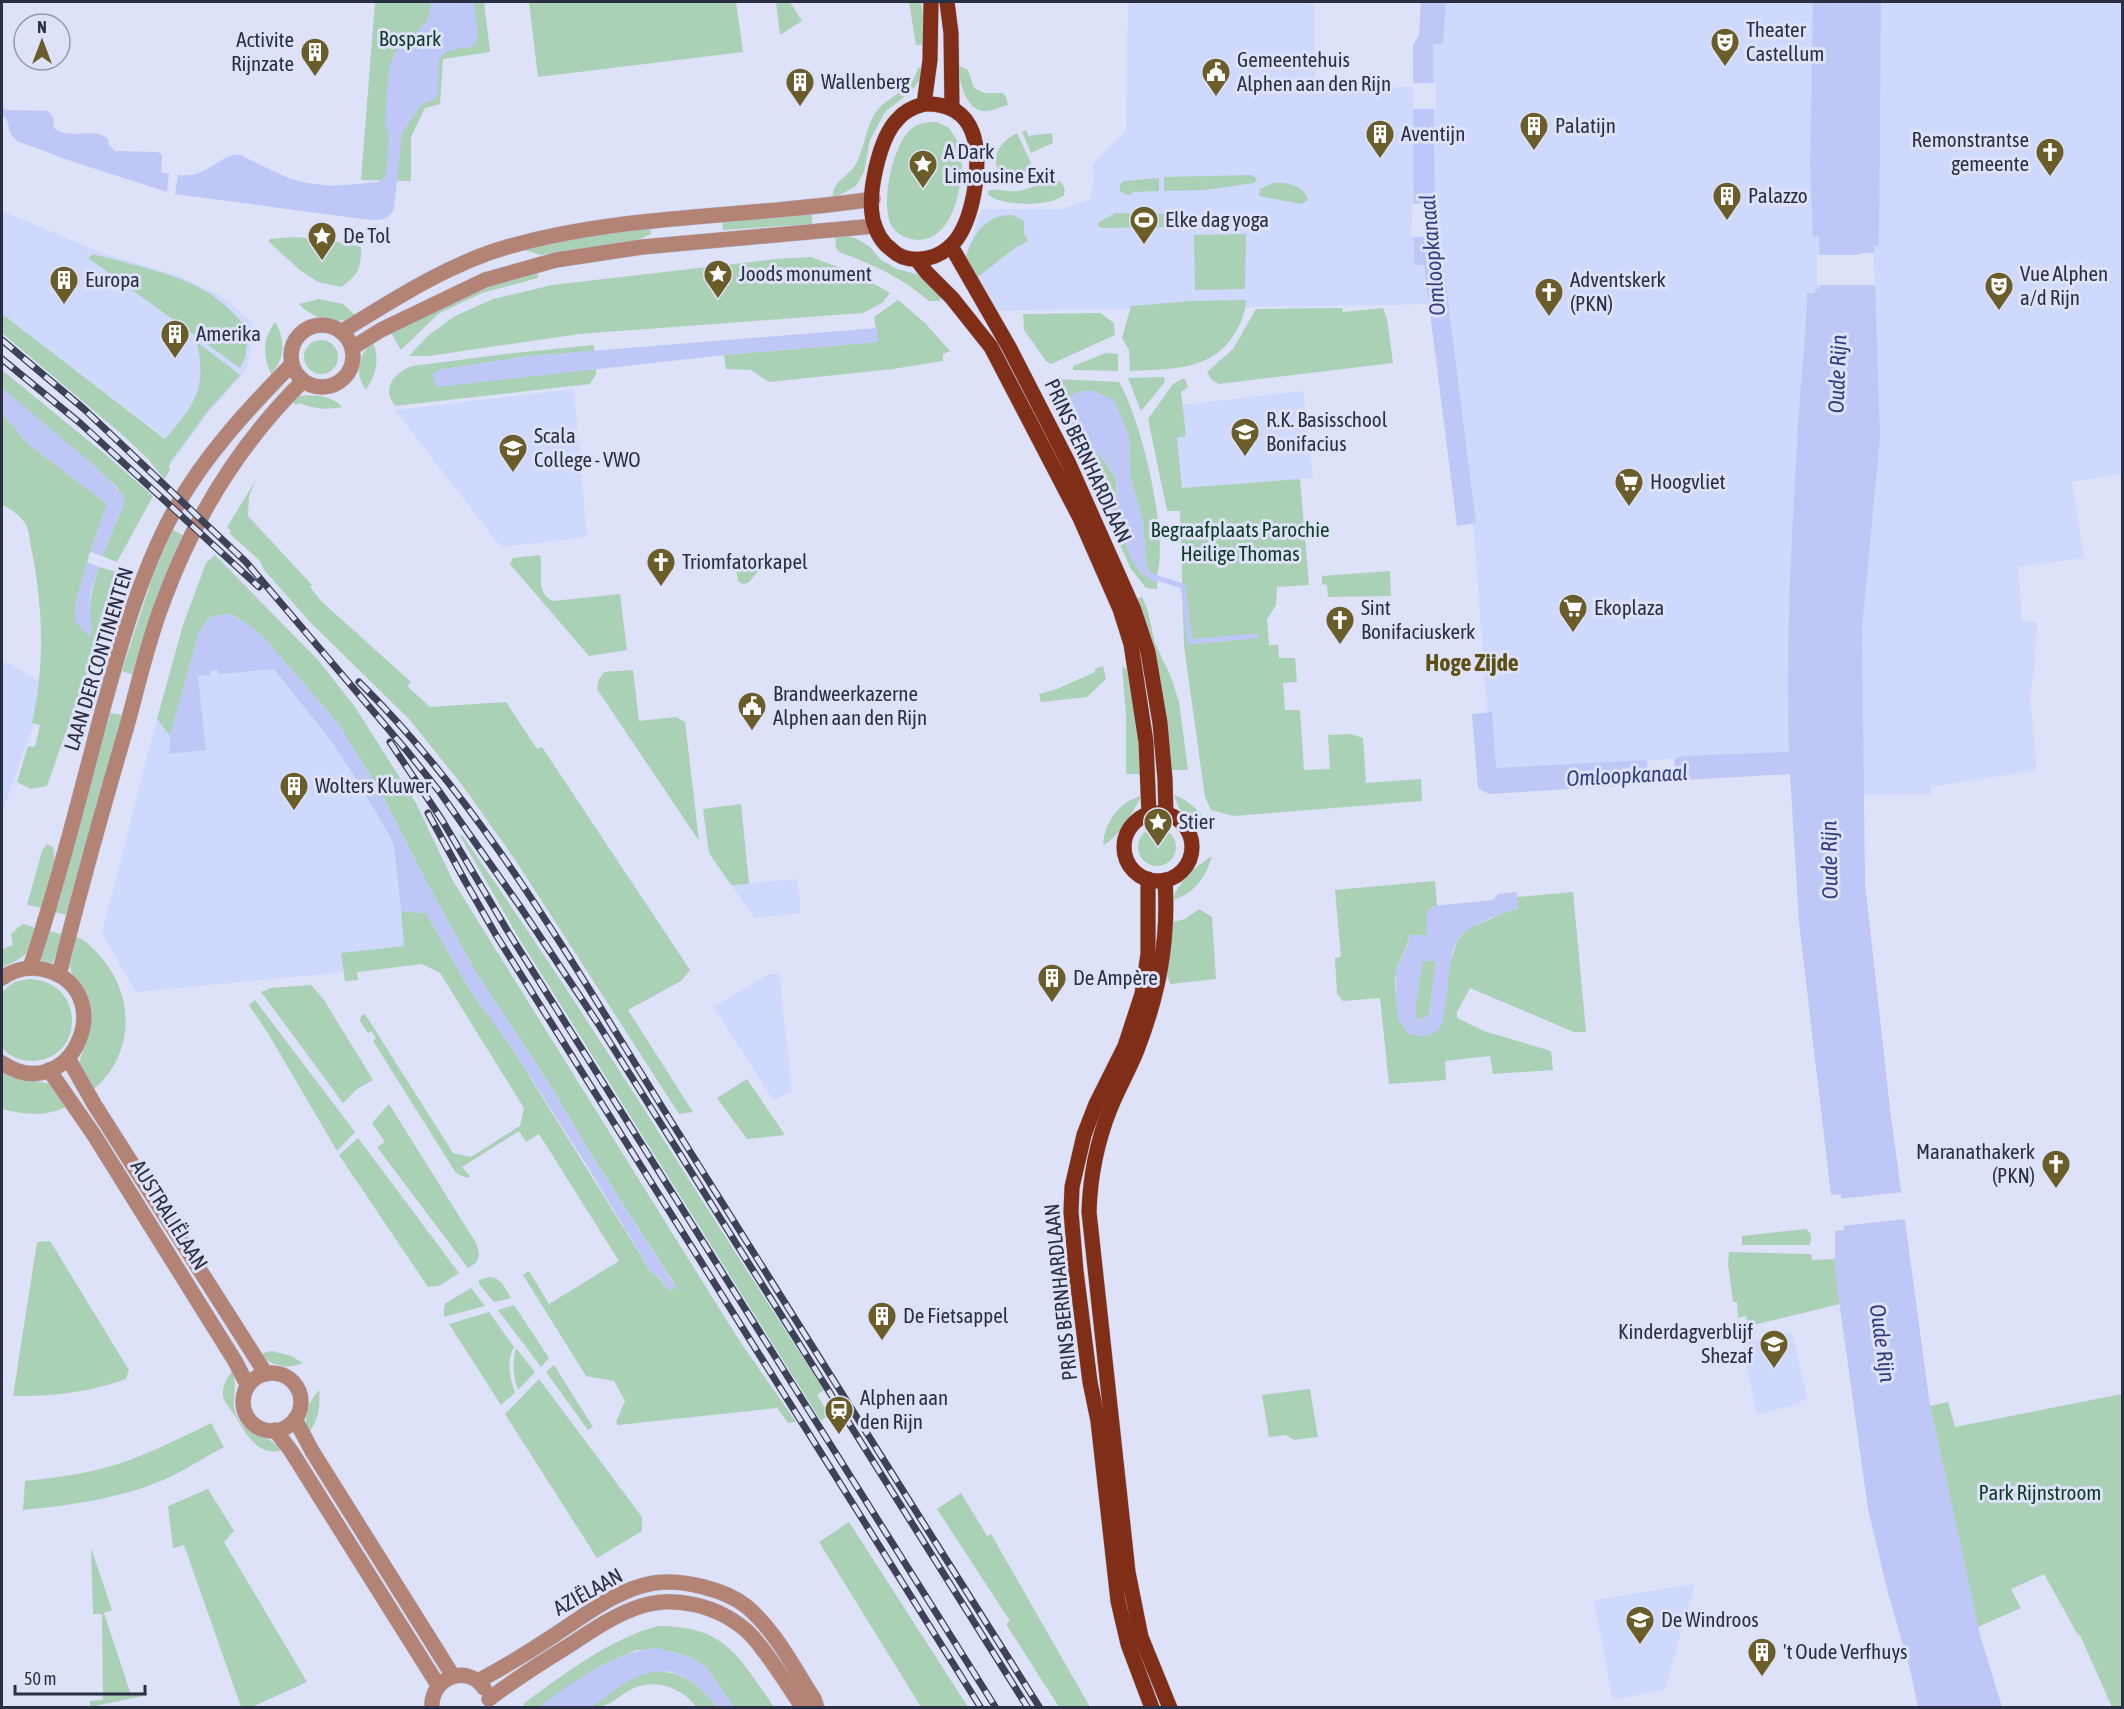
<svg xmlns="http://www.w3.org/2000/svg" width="2124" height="1709" font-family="'Asap Condensed',sans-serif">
	<rect width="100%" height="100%" fill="#dde2f8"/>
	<!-- built -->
	<g fill="#cfd8fd">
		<path d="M 1128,2 L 1314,2 L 1315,88 L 1425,87 L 1434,2 L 2122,2 L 2122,474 L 2072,482 L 2084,558 L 2018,567 L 2022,621 L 2037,622 L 2034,669 L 2030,697 L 2037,770 L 1931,787 L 1931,794 L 1854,795 L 1790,758 L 1492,771 L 1473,521 L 1444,304 L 987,311 L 964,260 L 982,209 L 1062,209 L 1090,199 L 1094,182 L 1093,164 L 1126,131 Z"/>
		<path d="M 2,211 L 105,254 L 179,276 L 221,296 L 252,322 L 253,339 L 246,371 L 209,412 L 169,467 L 176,448 L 175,445 L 2,314 Z"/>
		<path d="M 574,389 L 587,537 L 501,547 L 395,410 Z"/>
		<path d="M 1303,391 L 1313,478 L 1182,488 L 1177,438 L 1185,436 L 1182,405 Z"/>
		<path d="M 2,660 L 47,685 L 2,814 Z"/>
		<path d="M 274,668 L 332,742 L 370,801 L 394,845 L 404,946 L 342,953 L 344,972 L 136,992 L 102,933 L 157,719 L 170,736 L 170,754 L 206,750 L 198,676 L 210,675 L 210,671 L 218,670 L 219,674 Z"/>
		<path d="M 797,879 L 801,913 L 755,918 L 731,885 Z"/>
		<path d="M 779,973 L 792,1092 L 773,1100 L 714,1007 L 769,974 Z"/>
		<path d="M 1792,1332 L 1807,1397 L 1798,1404 L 1757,1415 L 1742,1342 Z"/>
		<path d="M 1695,1584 L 1665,1689 L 1613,1700 L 1594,1600 Z"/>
	</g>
	<!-- green -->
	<g fill="#aad0b6">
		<path d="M 375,2 L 484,2 L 490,52 L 443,59 L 440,104 L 425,108 L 411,137 L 411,181 L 361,180 Z"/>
		<path d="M 529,2 L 736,2 L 743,52 L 538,77 Z"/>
		<path d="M 776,2 L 790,2 L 802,21 L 780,35 Z"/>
		<path d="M 909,2 L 921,2 L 927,45 L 916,45 Z"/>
		<path d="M 959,66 L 968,70 L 974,88 L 984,93 L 1003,93 L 1006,97 L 1008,105 C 1001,107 990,112 983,111 C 966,110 958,79 959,66 Z"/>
		<path d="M 924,67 L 919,81 L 909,93 L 885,112 L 870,140 L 864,172 L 856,186 L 833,199 C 831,180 849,178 857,162 C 866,144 866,122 880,107 C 889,98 901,93 910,84 C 914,80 916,73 918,68 Z"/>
		<path d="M 937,122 L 949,128 L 960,145 L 961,148 L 956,149 L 957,156 L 962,156 C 963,184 954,241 917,240 C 908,239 899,236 893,228 C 879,208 892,145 911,129 C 918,123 927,122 937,122 Z"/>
		<path d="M 1026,130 L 1028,136 L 1052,133 L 1053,143 L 1031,153 L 1022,132 Z"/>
		<path d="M 1017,133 L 1031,163 L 1024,174 L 1009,178 L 1001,176 C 989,158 999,142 1017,133 Z"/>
		<path d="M 1252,175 L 1257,179 L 1254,183 L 1205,190 L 1164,191 L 1164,177 Z"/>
		<path d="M 1159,178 L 1159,191 L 1132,192 L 1131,195 L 1126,195 L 1120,191 L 1120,184 L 1124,181 Z"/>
		<path d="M 1056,180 C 1063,182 1066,188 1064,195 C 1051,207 1001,207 988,194 L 988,191 C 996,187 1008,193 1018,191 C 1031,189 1042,182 1056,180 Z"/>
		<path d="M 1273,183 C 1286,182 1304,185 1308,200 L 1301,204 L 1259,196 L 1260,189 Z"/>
		<path d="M 812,212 L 812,224 L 723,230 L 722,217 Z"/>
		<path d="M 1115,213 L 1169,214 L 1169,227 L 1102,228 L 1098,226 L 1099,222 Z"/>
		<path d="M 1013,215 L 1024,221 L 1024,233 L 1028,241 L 1015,248 L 975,279 L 966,257 C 974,233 986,214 1013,215 Z"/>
		<path d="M 645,228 L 650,230 L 651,234 L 638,240 L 540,255 L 525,250 L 567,237 Z"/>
		<path d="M 835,234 L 844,234 L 857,239 L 870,247 L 881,260 L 897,269 L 920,275 L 943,296 L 939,301 L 929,301 C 901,277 874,265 839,252 L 836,248 Z"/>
		<path d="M 1246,234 L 1245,289 L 1195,290 L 1194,235 Z"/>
		<path d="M 294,237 L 328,240 L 361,247 C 361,269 359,274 341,287 L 318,282 L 301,271 L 268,241 L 270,239 Z"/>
		<path d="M 93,254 C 129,264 186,275 216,298 C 228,307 239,319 249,331 L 245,357 L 240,368 L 88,258 Z"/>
		<path d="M 811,257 L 859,275 L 890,293 L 882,303 L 863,313 L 579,334 L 429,356 L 409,356 L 430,334 L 455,316 L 493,299 L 552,285 L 776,259 Z"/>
		<path d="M 538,270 L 538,278 L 482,293 L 438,314 L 401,350 L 390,331 L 484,286 Z"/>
		<path d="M 319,299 L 343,304 L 356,316 C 337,326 313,319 299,304 Z"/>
		<path d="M 898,300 L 925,323 L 950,351 L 943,354 L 943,361 L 893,369 L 769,382 L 751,370 L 726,369 L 724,355 L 878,342 L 874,317 Z"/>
		<path d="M 1246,300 C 1245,314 1241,324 1233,336 C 1211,371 1168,369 1130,371 L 1129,350 L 1122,338 L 1131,306 L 1191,301 Z"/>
		<path d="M 1342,308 L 1343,312 L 1383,308 L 1387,319 L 1393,363 L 1219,384 L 1212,380 L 1207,372 L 1233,349 L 1256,309 Z"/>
		<path d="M 1100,313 L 1114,323 L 1115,335 L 1051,364 L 1046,361 L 1024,330 L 1023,314 Z"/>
		<path d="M 2,314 L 165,439 C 195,405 207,388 197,342 L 240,375 L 207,412 L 171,461 L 169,467 L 170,470 L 164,479 L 149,460 L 125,437 L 2,333 Z"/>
		<path d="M 275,322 C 286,340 285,358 271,374 C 263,355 262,340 275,322 Z"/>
		<circle cx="321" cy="357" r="17"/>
		<path d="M 373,342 C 380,361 376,373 366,390 C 354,373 358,355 373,342 Z"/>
		<path d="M 594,345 L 594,351 L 529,356 L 439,370 L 436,386 L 596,368 L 596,374 L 590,384 L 395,406 C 381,388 394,373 412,366 L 514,353 Z"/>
		<path d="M 1106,353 L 1118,354 L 1118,371 L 1073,370 L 1073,366 Z"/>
		<path d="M 2,370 L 106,455 L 153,496 L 117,562 L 102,556 L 124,504 L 118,488 L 2,388 Z"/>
		<path d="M 1164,377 L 1165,382 L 1141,411 L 1128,378 Z"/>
		<path d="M 1055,379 L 1119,382 C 1141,418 1169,535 1157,575 L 1151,573 L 1146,565 L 1143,521 L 1130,476 L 1129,436 L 1114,401 L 1067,412 L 1075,431 L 1100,455 L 1116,478 L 1118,524 L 1127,548 L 1140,572 L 1157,583 L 1157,589 L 1146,588 L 1131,569 L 1054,403 L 1053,381 Z"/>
		<path d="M 1182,379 L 1185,379 L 1188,387 L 1181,392 L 1186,436 L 1177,438 L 1182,488 L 1300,479 L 1309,585 L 1277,587 L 1276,605 L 1267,619 L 1269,645 L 1278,645 L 1279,658 L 1295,658 L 1297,682 L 1283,683 L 1285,710 L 1300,710 L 1304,770 L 1330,769 L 1328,735 L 1351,734 L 1363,738 L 1366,783 L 1421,779 L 1422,801 L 1233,816 L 1211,810 L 1205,797 L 1184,646 L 1180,511 L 1167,511 L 1148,419 L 1173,384 Z"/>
		<path d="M 300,396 C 316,395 331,395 342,407 C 326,410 314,409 299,403 L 296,405 L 291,400 Z"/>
		<path d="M 2,413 L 28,444 L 107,504 L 90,552 L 75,605 L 92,630 C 87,606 92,589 99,567 L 117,572 L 95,650 L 47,786 L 31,789 L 17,782 L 28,746 L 35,747 L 40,725 L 32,723 C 45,667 43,608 32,552 C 30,544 30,532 26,525 C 22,517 10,508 2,505 Z"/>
		<path d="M 256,480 L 249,496 L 248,516 L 312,585 L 310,587 L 321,601 L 411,682 L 407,686 L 430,707 L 506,702 L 537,749 L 542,747 L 690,970 L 681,981 L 628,1010 L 693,1112 L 679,1114 L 516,861 L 462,785 L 409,719 L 309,621 L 265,571 L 259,560 L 229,533 L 231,531 L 227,527 Z"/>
		<path d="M 173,530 L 186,537 L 134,675 L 122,671 L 153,575 Z"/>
		<path d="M 215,555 L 319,661 L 355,707 L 416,803 L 453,881 L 739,1340 L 796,1422 L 788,1423 L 777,1408 L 618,1425 L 616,1422 L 625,1401 L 614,1381 L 586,1376 L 523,1275 L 529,1271 L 549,1304 L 619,1261 L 539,1134 L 526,1142 L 519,1131 L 462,1167 L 470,1176 L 467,1178 L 456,1173 L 373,1041 L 376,1038 L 371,1031 L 368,1033 L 360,1021 L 361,1016 L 365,1014 L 453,1153 L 471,1157 L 520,1126 L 524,1108 L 440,973 L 422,964 L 357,972 L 358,980 L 345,981 L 341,953 L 404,946 L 401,911 L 426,913 L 468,987 L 513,1050 L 651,1272 L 658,1277 L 669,1291 L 676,1286 L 594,1159 L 555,1093 L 473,967 L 425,879 L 380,791 L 337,722 L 264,638 L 253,628 L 231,614 L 211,616 L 199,632 L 170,736 L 157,719 L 183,625 L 206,563 Z"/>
		<path d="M 540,555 C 544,570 534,592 553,601 L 620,594 L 627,650 L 589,656 L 510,564 L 513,558 Z"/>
		<path d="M 767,557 L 764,565 L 748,583 L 743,584 L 738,581 L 735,562 Z"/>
		<path d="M 1390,571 L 1391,596 L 1328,597 L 1327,585 L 1322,584 L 1322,576 Z"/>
		<path d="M 1142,597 L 1147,608 L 1155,643 L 1171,677 L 1179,702 L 1188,770 L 1172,770 L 1157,674 L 1133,600 Z"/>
		<path d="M 1103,666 L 1106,679 L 1087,697 L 1041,702 L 1039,694 L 1057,689 L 1095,672 L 1095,669 Z"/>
		<path d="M 1122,666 L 1129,671 L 1134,679 L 1141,774 L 1126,774 L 1126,715 Z"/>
		<path d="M 633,670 L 639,721 L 676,717 L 685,722 L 699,841 L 597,689 L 599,679 L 604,672 Z"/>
		<path d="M 110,713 L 122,715 L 67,915 L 54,912 Z"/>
		<path d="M 1174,795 C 1192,802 1202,813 1210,830 L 1195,827 L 1179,808 Z"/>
		<path d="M 1141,796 C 1136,809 1115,841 1103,845 C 1104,823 1119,802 1141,796 Z"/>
		<path d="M 741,804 L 749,884 L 731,885 L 709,853 L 703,809 Z"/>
		<circle cx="1157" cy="847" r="19"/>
		<path d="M 462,835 C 589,1016 703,1205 824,1390 L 817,1395 L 829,1414 L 821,1421 L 517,935 L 460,836 Z"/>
		<path d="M 47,844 L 53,847 L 55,862 L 42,908 L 27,905 L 42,851 Z"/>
		<path d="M 1212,856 C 1206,877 1195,893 1173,900 C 1178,881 1196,866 1212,856 Z"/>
		<path d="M 1435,881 L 1437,906 L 1433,906 L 1427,912 L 1427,935 L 1409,935 C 1408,949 1399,959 1396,972 C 1393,988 1398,1006 1399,1021 L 1424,1036 L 1447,989 L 1448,970 L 1457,941 L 1468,928 L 1493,918 L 1505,911 L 1518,909 L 1518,897 L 1573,892 L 1586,1032 L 1574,1032 L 1470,988 L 1457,1012 L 1457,1018 L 1484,1031 L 1551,1051 L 1553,1070 L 1493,1074 L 1490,1056 L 1445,1061 L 1446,1080 L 1389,1084 L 1380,998 L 1343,1001 L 1337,994 L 1335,958 L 1341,957 L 1335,890 Z"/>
		<path d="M 1199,909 L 1212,917 L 1216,979 L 1170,984 L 1166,971 L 1173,922 L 1185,919 Z"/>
		<path d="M 24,924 L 33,927 L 35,931 C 25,961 27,954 2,968 L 2,949 L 13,945 L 11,934 L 20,926 Z"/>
		<path d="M 48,931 L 62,934 L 53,963 L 43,961 L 41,958 Z"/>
		<path d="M 75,937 C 86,939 92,948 100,956 C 136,996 135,1057 91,1091 L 79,1064 L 90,1025 L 86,996 L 72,974 L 70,966 Z"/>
		<path d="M 1423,961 L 1436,961 L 1429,1015 L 1416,1022 L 1415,1007 Z"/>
		<path d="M 29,979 C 87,981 85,1061 31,1061 C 20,1061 9,1056 2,1048 L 2,992 L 14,982 Z"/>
		<path d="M 311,985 L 324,1000 L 373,1080 L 357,1089 L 343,1103 L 261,992 L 271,988 Z"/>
		<path d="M 255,1000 L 355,1132 L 337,1151 L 269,1035 L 249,1005 Z"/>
		<path d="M 2,1071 L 13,1076 L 50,1084 L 68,1106 C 46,1117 25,1115 2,1109 Z"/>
		<path d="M 747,1079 L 785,1135 L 747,1139 L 717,1098 Z"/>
		<path d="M 389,1104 L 476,1243 C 481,1255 480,1262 468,1268 L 377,1147 L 385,1142 L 372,1123 Z"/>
		<path d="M 358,1138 L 459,1273 L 439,1286 L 428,1287 L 339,1155 Z"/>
		<path d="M 1806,1229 C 1812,1233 1812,1238 1810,1245 L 1742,1245 L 1742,1236 Z"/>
		<path d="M 50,1241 L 129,1370 L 126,1379 C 89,1392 53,1397 13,1396 L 37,1242 Z"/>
		<path d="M 1729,1252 L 1811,1254 L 1812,1260 L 1835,1259 L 1840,1304 L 1741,1328 L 1740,1325 L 1748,1322 L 1746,1316 L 1738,1318 L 1737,1302 L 1733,1302 L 1728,1264 Z"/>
		<path d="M 489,1277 C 501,1277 505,1288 511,1298 L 494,1302 L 479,1284 L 479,1280 Z"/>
		<path d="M 471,1288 L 485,1306 L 444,1317 L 444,1307 L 446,1303 Z"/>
		<path d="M 514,1305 L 549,1358 L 541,1367 L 498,1310 Z"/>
		<path d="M 489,1312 L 514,1347 C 506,1361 510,1378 515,1393 L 501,1405 L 449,1324 Z"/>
		<path d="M 516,1348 L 535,1372 L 518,1390 C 513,1375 512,1363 516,1348 Z"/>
		<path d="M 272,1351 L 291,1356 L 303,1363 C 286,1370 272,1366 259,1354 Z"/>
		<path d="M 554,1365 L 593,1427 L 588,1430 L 546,1372 Z"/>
		<path d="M 233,1370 C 238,1386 230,1402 237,1417 C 247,1437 270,1434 282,1450 C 257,1458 244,1430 233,1413 C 229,1407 222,1400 223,1392 C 223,1383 228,1377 233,1370 Z"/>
		<path d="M 539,1379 L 642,1517 L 642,1531 L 597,1558 L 505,1414 Z"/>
		<path d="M 1310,1389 L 1318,1437 L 1294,1440 L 1286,1435 L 1269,1437 L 1262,1395 Z"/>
		<path d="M 319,1390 C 321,1407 318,1420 308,1434 C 303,1416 307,1404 319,1390 Z"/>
		<path d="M 2122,1394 L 2122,1707 L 2112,1707 L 2080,1635 L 2078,1635 L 2044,1574 L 2011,1589 L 2021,1608 L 1978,1627 L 1930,1406 L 1948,1402 L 1955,1427 Z"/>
		<path d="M 211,1423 L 224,1447 C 207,1456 190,1467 172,1476 C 125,1498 73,1505 23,1510 L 25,1481 C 52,1478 78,1475 104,1468 C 142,1458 176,1440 211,1423 Z"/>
		<path d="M 208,1489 L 234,1531 L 224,1542 L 307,1682 L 252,1707 L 241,1707 L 184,1545 L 173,1548 L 168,1506 Z"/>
		<path d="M 961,1493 L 987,1536 L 991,1534 L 1090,1707 L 1059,1707 L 1006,1624 L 1010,1621 L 937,1509 Z"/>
		<path d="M 849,1522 L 968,1707 L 921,1707 L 819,1542 Z"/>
		<path d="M 91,1548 L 112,1610 L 104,1613 L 131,1695 L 142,1692 L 147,1693 L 148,1695 L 90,1707 L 90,1701 L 103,1700 L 102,1614 L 93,1614 Z"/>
		<path d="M 658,1626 C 726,1626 739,1657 774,1707 L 734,1707 L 706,1667 L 690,1657 L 673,1652 L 637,1650 L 606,1663 L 538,1707 L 523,1708 L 524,1703 C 565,1674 609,1639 658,1626 Z"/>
		<path d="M 649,1671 C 683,1671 697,1682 717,1707 L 696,1707 C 684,1689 656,1678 634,1688 C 614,1697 615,1707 588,1708 L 632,1678 Z"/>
	</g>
	<!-- water -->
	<g fill="#bec7f5" fill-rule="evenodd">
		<path d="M 431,2 L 474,2 L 478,33 L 477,40 L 472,47 C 460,49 446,48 439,59 L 438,95 L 434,99 L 421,105 L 402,133 L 394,209 C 387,223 376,220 362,219 L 175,194 L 178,175 C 206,179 216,157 238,154 L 288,178 L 306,183 L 333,186 L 379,182 L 386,175 L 389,134 L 385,125 C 387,108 386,75 392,60 C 401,34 431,35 431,2 Z"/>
		<path d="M 1421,2 L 1446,2 L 1443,43 L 1433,44 L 1435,238 L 1440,238 L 1476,523 L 1457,526 L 1424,265 L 1414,265 L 1413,45 L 1419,35 Z"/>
		<path d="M 1813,2 L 1881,2 L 1879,246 L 1874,246 L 1880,437 L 1862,629 L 1865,883 L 1890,1109 L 1930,1406 L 1980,1635 L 2002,1707 L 1918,1707 L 1910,1669 L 1888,1593 L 1868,1509 L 1835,1271 L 1835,1231 L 1844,1230 L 1841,1194 L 1831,1195 L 1799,922 L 1790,774 L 1649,782 L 1650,784 L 1489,794 L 1478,788 L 1472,714 L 1492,712 L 1496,768 L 1646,760 L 1647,762 L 1674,759 L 1684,756 L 1789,752 C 1785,643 1792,534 1798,425 C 1801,381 1806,337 1807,293 L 1815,293 L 1815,290 L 1820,288 L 1819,237 L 1813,237 L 1810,164 Z"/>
		<path d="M 2,107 L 6,110 L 48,111 L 53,117 L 54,128 C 69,141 93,126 108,139 L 109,145 L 115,151 L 158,152 L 162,155 L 161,172 L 169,174 L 167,192 L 71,161 L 17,141 C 15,138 12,137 11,134 C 7,126 10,120 2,115 Z"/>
		<path d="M 877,328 L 878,342 L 724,355 L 436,387 L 432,374 L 439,370 L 529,356 Z"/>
		<path d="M 2,388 L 95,466 L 124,496 L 124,504 L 102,556 L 90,552 L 107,504 L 28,444 L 2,413 Z"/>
		<path d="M 1081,391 L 1094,391 L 1114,400 L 1129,436 L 1130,476 L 1143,521 L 1146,565 L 1151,573 L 1157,575 L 1157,583 C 1152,580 1146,577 1142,573 C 1126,559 1118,524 1117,504 C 1117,496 1118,484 1115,477 C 1101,447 1066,437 1067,401 L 1073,394 Z"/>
		<path d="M 87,562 L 99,567 C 96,577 91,588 90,599 C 88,612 94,625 89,637 L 75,621 L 75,605 Z"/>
		<path d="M 230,614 L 253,628 L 264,638 L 337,722 L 380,791 L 425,879 L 473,967 L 555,1093 L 594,1159 L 676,1287 L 669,1291 L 659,1277 L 651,1272 L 586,1164 L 513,1050 L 468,987 L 426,913 L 401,911 L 394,845 L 389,835 L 360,785 L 332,742 L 274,669 L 219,674 L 218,670 L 211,671 L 210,675 L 198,676 L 206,750 L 169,754 L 170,736 L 199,632 L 211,616 Z"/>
		<path d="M 1516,892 L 1518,897 L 1518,909 C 1502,912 1467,926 1458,939 C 1444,959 1451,1023 1436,1032 C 1427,1038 1418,1036 1409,1034 L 1399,1021 L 1396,995 L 1396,971 L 1408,945 L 1409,935 L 1427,935 L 1427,912 L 1433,906 L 1493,900 L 1498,894 ZM 1423,961 L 1436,961 L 1429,1015 L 1417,1022 L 1415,1007 Z"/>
		<path d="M 657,1648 L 690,1657 L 706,1667 L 734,1707 L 717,1707 C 688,1670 661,1659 619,1687 C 610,1693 599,1704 589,1707 C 580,1709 549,1708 538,1707 C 574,1682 612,1652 657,1648 Z"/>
	</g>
	<!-- pier -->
	<g fill="#dde2f8">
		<rect x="1413" y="83" width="23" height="26"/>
		<path d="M 1412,204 L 1435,204 L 1435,237 L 1411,237 Z"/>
		<path d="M 1862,253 L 1874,253 L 1875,285 L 1817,285 L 1817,255 L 1856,255 Z"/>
		<path d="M 1674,758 L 1676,780 L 1649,782 L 1647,761 Z"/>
		<path d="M 1903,1192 L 1906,1219 L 1841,1226 L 1838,1199 Z"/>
	</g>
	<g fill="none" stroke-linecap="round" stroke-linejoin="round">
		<!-- stream -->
		<path stroke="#bec7f5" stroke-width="5" d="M 1157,578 L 1183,586 L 1190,642 L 1256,636"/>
		<!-- minor casing -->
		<g stroke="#b9bed4" stroke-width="16">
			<g id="minor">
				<circle cx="322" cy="356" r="31"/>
				<path d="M 341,332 C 393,300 448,264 507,247 C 626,213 751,218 873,199"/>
				<path d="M 352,348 L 381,330 L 485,280 L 556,260 L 642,247 L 875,226"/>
				<path d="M 30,968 C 56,889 77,808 98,727 C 118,653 138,577 175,509 C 205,455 249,408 292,364"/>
				<path d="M 59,975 C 79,893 102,811 126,729 C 138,687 147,643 163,602 C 193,520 240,443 303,381"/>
				<path d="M 2,978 C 15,969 31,966 46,970 C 122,991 71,1109 2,1063"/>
				<path d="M 68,1058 L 94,1104 L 266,1374"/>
				<path d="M 49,1070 L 94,1135 L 235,1361 L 248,1386"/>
				<circle cx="272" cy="1402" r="29"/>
				<path d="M 295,1419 L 312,1451 L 453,1676"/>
				<path d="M 275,1430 L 291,1451 L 438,1685"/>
				<path d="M 478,1681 C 504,1667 529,1652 553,1636 C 584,1616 617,1589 654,1583 C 682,1579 724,1589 746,1606 C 775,1630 794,1668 814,1699 L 817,1708"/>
				<path d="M 489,1699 C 513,1681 539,1664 565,1648 C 587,1634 609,1618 633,1609 C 671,1593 719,1605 749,1633 C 767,1651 788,1686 803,1708"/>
				<path d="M 432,1708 C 430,1678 467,1663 484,1688"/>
			</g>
		</g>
		<!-- major casing -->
		<g stroke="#b9bed4" stroke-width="16">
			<g id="major">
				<path d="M 947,2 L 951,33 L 952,108"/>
				<path d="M 924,104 C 979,102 981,151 974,193 C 971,209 966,227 956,240 C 947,251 935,258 921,259 C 911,260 900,258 892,250 C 882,243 876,232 873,220 C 867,195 879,139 897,120 C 904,111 913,107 924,104 Z"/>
				<path d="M 924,104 L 930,60 L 931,2"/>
				<path d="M 951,246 L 1009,347 L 1069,464 L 1134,610 L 1148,652 L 1160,723 L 1165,779 L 1166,814"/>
				<path d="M 917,260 L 927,273 L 952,298 L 991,347 L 1080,518 L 1120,609 L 1131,644 L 1146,742 L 1149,814"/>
				<circle cx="1158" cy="847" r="34"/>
				<path d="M 1148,879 L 1148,954 L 1142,994 L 1125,1046 L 1096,1104 L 1084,1135 L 1072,1187 L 1071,1212 L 1076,1271 L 1090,1382 L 1098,1421 L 1118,1601 L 1128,1644 L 1152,1708"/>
				<path d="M 1165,880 C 1169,941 1159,993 1137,1050 C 1129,1070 1118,1089 1110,1109 C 1097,1142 1090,1177 1089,1212 L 1128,1572 L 1141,1637 L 1170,1708"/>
			</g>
		</g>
		<!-- minor -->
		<use href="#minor" stroke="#b38376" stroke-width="15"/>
		<!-- major -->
		<use href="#major" stroke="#812e18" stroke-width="15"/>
		<!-- rail casing -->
		<g stroke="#3e4257" stroke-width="7">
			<g id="rail">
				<path d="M 2,340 L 84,409 L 246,562 L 407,751 L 439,791 L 519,905 L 597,1022 L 1028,1708"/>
				<path d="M 2,359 L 80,423 L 259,587"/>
				<path d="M 359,682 C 484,805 571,962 664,1110 C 789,1309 914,1509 1040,1708"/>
				<path d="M 390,742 L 442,820 L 507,930 L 996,1708"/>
				<path d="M 428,813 L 465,881 L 496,935 L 981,1708"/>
			</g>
		</g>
		<!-- rail -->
		<use href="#rail" stroke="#dde2f8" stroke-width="4.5" stroke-dasharray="14" stroke-linecap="butt"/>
	</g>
	<!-- icons -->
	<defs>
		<g id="theatre-pin" transform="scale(1.5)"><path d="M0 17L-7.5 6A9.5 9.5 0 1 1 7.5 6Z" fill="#6a5d2a" stroke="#dde2f8"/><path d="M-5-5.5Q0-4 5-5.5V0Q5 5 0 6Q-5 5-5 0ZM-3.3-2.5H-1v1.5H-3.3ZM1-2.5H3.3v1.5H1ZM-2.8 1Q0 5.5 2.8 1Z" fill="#fff"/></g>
		<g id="building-pin" transform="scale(1.5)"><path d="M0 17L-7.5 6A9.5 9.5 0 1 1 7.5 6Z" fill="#6a5d2a" stroke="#dde2f8"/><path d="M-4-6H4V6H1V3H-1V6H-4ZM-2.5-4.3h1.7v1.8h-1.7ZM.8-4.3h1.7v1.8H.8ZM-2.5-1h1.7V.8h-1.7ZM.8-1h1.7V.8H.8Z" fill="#fff"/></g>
		<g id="civic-pin" transform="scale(1.5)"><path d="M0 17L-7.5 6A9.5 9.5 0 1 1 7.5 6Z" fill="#6a5d2a" stroke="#dde2f8"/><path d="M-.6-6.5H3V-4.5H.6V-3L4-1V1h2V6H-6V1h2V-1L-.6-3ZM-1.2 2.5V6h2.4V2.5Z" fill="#fff"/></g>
		<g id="church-pin" transform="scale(1.5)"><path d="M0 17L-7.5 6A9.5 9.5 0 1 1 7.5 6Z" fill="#6a5d2a" stroke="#dde2f8"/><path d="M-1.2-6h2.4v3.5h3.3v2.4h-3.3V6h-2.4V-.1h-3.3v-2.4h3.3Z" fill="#fff"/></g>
		<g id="sight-pin" transform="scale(1.5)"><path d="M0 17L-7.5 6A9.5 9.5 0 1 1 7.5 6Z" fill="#6a5d2a" stroke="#dde2f8"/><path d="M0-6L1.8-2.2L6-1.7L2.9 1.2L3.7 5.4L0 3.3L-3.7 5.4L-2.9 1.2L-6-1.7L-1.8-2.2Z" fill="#fff"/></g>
		<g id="stadium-pin" transform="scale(1.5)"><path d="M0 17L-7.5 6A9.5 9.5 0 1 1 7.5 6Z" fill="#6a5d2a" stroke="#dde2f8"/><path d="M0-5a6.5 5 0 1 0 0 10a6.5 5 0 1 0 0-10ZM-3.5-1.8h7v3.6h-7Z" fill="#fff"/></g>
		<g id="school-pin" transform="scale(1.5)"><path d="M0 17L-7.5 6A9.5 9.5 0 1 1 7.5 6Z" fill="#6a5d2a" stroke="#dde2f8"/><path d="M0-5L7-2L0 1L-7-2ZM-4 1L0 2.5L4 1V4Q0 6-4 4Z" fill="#fff"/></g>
		<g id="university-pin" transform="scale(1.5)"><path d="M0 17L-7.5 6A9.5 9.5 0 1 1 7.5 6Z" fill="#6a5d2a" stroke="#dde2f8"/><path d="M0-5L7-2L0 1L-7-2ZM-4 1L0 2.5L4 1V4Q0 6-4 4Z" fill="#fff"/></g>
		<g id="supermarket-pin" transform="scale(1.5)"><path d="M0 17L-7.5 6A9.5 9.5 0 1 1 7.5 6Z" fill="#6a5d2a" stroke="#dde2f8"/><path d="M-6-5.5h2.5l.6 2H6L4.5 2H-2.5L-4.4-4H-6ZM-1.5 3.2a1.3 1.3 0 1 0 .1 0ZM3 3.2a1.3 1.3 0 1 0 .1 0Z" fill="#fff"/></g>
		<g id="station-pin" transform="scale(1.5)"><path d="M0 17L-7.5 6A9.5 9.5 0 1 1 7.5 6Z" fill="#6a5d2a" stroke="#dde2f8"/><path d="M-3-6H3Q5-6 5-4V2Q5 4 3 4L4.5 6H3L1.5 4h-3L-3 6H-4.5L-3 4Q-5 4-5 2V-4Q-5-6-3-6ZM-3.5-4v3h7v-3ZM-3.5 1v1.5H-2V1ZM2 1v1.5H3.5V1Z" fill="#fff"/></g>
	</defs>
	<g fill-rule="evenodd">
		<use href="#theatre-pin" x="1725" y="42"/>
		<use href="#building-pin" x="315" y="52"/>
		<use href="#civic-pin" x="1216" y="72"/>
		<use href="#building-pin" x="800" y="82"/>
		<use href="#building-pin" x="1534" y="126"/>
		<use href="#building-pin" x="1380" y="134"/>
		<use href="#church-pin" x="2050" y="152"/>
		<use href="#sight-pin" x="923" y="164"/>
		<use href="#building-pin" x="1727" y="196"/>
		<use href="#stadium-pin" x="1144" y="220"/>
		<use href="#sight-pin" x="322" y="236"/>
		<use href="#sight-pin" x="718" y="274"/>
		<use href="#building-pin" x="64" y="280"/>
		<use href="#theatre-pin" x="1999" y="286"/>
		<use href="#church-pin" x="1549" y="292"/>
		<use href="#building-pin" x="175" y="334"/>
		<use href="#school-pin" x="1245" y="432"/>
		<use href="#university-pin" x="513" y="448"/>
		<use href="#supermarket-pin" x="1629" y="482"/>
		<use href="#church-pin" x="661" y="562"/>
		<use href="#supermarket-pin" x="1573" y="608"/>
		<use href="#church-pin" x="1340" y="620"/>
		<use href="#civic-pin" x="752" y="706"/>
		<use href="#building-pin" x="294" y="786"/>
		<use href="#sight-pin" x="1158" y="822"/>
		<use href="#building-pin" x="1052" y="978"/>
		<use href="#church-pin" x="2056" y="1164"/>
		<use href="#building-pin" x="882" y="1316"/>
		<use href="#school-pin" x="1774" y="1344"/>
		<use href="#station-pin" x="839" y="1410"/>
		<use href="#school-pin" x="1640" y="1620"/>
		<use href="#building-pin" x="1762" y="1652"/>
	</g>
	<g text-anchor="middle" stroke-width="6" stroke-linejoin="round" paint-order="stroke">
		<!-- poi labels -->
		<g font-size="21" fill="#2b2f44" stroke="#dde2f8" text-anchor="start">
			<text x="1746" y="37">Theater<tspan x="1746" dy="24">Castellum</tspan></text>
			<text x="294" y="47" text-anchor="end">Activite<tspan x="294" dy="24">Rijnzate</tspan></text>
			<text x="1237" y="67">Gemeentehuis<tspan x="1237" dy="24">Alphen aan den Rijn</tspan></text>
			<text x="821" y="89">Wallenberg</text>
			<text x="1555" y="133">Palatijn</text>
			<text x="1401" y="141">Aventijn</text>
			<text x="2029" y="147" text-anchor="end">Remonstrantse<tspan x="2029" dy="24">gemeente</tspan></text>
			<text x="944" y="159">A Dark<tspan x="944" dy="24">Limousine Exit</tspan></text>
			<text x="1748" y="203">Palazzo</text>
			<text x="1165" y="227">Elke dag yoga</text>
			<text x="343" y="243">De Tol</text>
			<text x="739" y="281">Joods monument</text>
			<text x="2020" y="281">Vue Alphen<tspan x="2020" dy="24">a/d Rijn</tspan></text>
			<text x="85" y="287">Europa</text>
			<text x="1570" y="287">Adventskerk<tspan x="1570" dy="24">(PKN)</tspan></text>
			<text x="196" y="341">Amerika</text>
			<text x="1266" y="427">R.K. Basisschool<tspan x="1266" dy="24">Bonifacius</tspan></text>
			<text x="534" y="443">Scala<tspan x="534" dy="24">College - VWO</tspan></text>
			<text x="1650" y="489">Hoogvliet</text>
			<text x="682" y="569">Triomfatorkapel</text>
			<text x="1361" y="615">Sint<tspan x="1361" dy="24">Bonifaciuskerk</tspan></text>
			<text x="1594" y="615">Ekoplaza</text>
			<text x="773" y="701">Brandweerkazerne<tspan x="773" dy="24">Alphen aan den Rijn</tspan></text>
			<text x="315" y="793">Wolters Kluwer</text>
			<text x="1179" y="829">Stier</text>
			<text x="1073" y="985">De Ampère</text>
			<text x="2035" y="1159" text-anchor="end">Maranathakerk<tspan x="2035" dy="24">(PKN)</tspan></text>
			<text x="903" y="1323">De Fietsappel</text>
			<text x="1753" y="1339" text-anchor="end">Kinderdagverblijf<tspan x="1753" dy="24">Shezaf</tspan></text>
			<text x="860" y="1405">Alphen aan<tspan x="860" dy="24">den Rijn</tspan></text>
			<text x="1661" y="1627">De Windroos</text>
			<text x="1783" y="1659">'t Oude Verfhuys</text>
		</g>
		<!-- park labels -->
		<g font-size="21" fill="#0e3c23" stroke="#dde2f8">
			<text x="410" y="46">Bospark</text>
			<text x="1240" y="537">Begraafplaats Parochie<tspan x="1240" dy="24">Heilige Thomas</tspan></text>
			<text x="2040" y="1500">Park Rijnstroom</text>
		</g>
		<!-- street labels -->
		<g font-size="21" fill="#2b2f44" stroke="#dde2f8">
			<text transform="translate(1088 461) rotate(65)" y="7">PRINS BERNHARDLAAN</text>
			<text transform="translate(99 659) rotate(-73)" y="7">LAAN DER CONTINENTEN</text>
			<text transform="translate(169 1215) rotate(58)" y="7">AUSTRALIËLAAN</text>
			<text transform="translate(1061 1292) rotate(-96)" y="7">PRINS BERNHARDLAAN</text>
			<text transform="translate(588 1592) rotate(-29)" y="7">AZIËLAAN</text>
		</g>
		<!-- water labels -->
		<g font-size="22" font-style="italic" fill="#363d7f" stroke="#dde2f8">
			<text transform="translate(1432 255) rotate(-95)" y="8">Omloopkanaal</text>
			<text transform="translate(1837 374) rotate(-88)" y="8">Oude Rijn</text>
			<text transform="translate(1627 775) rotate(-3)" y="8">Omloopkanaal</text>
			<text transform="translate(1829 860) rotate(-91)" y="8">Oude Rijn</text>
			<text transform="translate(1883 1343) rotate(82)" y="8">Oude Rijn</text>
		</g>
		<!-- quarter labels -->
		<g font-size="24" font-weight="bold" fill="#5e5012" stroke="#dde2f8">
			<text x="1472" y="671">Hoge Zijde</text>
		</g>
	</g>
	<!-- border -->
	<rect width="2124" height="1709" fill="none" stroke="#2b2f44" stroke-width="6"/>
	<!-- north arrow -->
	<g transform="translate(42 42)"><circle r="28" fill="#dde2f8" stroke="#969ab0" stroke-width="1.5"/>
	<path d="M0-4.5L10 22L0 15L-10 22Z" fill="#6a5d2a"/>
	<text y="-9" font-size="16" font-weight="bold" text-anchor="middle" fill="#2b2f44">N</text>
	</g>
	<!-- scale -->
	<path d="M15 1685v9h130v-9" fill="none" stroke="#2b2f44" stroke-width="3"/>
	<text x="24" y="1685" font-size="18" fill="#2b2f44" stroke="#dde2f8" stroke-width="4.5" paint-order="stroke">50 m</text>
</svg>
